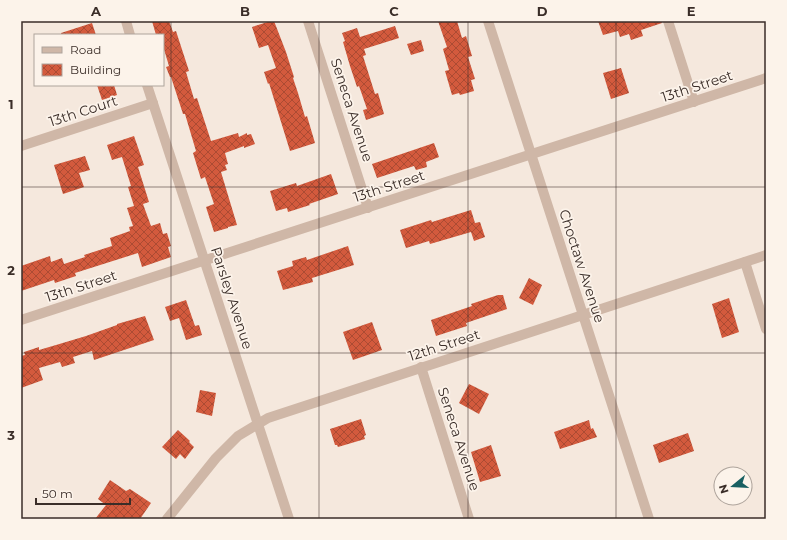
<svg xmlns="http://www.w3.org/2000/svg" width="787" height="540" font-family="Montserrat,sans-serif">
	<defs>
		<pattern id="building-cross-hatch" width="8" height="8" patternUnits="userSpaceOnUse"><rect width="8" height="8" fill="#d35a3d"/><path d="M0 0l8 8M0 8l8-8" fill="none" stroke="#ac4b33"/></pattern>
	</defs>
	<rect width="100%" height="100%" fill="#f5e8dd"/>
	<!-- building -->
	<g fill="url(#building-cross-hatch)">
		<path d="M 152,21 L 169,21 L 173,32 L 176,31 L 189,71 L 186,72 L 194,99 L 197,98 L 211,141 L 238,133 L 239,137 L 247,133 L 247,135 L 251,134 L 255,144 L 244,148 L 244,146 L 225,153 L 228,164 L 225,165 L 227,170 L 221,172 L 237,225 L 228,227 L 228,228 L 214,232 L 206,207 L 214,204 L 205,177 L 201,179 L 193,153 L 196,151 L 185,114 L 183,114 L 171,77 L 170,77 L 166,67 L 169,66 L 163,46 L 163,35 L 156,35 Z"/>
		<path d="M 271,21 L 274,21 L 286,52 L 294,77 L 293,78 L 298,93 L 305,117 L 307,116 L 315,143 L 290,151 L 269,83 L 268,84 L 264,72 L 276,68 L 268,45 L 259,48 L 252,27 Z"/>
		<path d="M 438,21 L 457,21 L 462,38 L 466,36 L 472,56 L 468,57 L 475,79 L 471,80 L 474,91 L 460,95 L 459,93 L 452,95 L 445,71 L 449,70 L 443,49 L 447,47 Z"/>
		<path d="M 598,21 L 661,21 L 662,23 L 641,30 L 643,36 L 631,40 L 629,34 L 620,37 L 618,31 L 603,35 Z"/>
		<path d="M 92,23 L 96,35 L 61,35 L 61,33 Z"/>
		<path d="M 395,26 L 399,38 L 364,49 L 366,55 L 363,56 L 375,94 L 378,93 L 384,114 L 366,120 L 363,110 L 367,109 L 359,86 L 357,87 L 350,66 L 343,42 L 345,41 L 342,33 L 357,28 L 360,37 Z"/>
		<path d="M 421,40 L 424,51 L 411,55 L 407,44 Z"/>
		<path d="M 621,68 L 629,93 L 611,99 L 603,73 Z"/>
		<path d="M 97,85 L 114,85 L 117,95 L 102,100 Z"/>
		<path d="M 134,136 L 144,165 L 138,167 L 149,202 L 143,204 L 151,226 L 160,223 L 163,234 L 167,233 L 171,246 L 168,247 L 171,257 L 142,267 L 138,253 L 75,273 L 76,276 L 55,283 L 54,280 L 21,291 L 21,266 L 50,256 L 51,262 L 62,258 L 64,264 L 85,257 L 84,255 L 112,246 L 110,238 L 130,231 L 129,227 L 133,226 L 127,208 L 134,206 L 128,187 L 131,186 L 122,157 L 112,160 L 107,145 Z"/>
		<path d="M 434,143 L 439,157 L 426,162 L 427,167 L 416,170 L 414,166 L 377,178 L 372,164 Z"/>
		<path d="M 85,156 L 90,170 L 79,173 L 84,187 L 63,194 L 54,165 Z"/>
		<path d="M 331,174 L 338,194 L 309,204 L 310,205 L 288,212 L 287,208 L 276,211 L 270,191 L 296,183 L 297,186 Z"/>
		<path d="M 471,210 L 475,223 L 480,222 L 485,237 L 474,241 L 471,232 L 430,244 L 429,241 L 406,248 L 400,230 L 431,220 L 432,222 Z"/>
		<path d="M 348,246 L 354,265 L 312,278 L 313,282 L 283,290 L 277,271 L 293,266 L 292,261 L 306,257 L 307,260 Z"/>
		<path d="M 529,278 L 542,285 L 533,305 L 519,298 Z"/>
		<path d="M 498,295 L 503,295 L 507,309 L 466,323 L 467,326 L 436,336 L 431,320 L 472,306 L 471,304 Z"/>
		<path d="M 729,298 L 739,332 L 722,338 L 712,304 Z"/>
		<path d="M 186,300 L 195,326 L 199,325 L 202,335 L 186,340 L 179,318 L 170,321 L 165,307 Z"/>
		<path d="M 145,316 L 154,340 L 94,360 L 92,351 L 73,357 L 75,363 L 62,367 L 60,362 L 39,368 L 43,380 L 21,388 L 21,356 L 25,355 L 24,352 L 39,347 L 39,350 L 56,345 L 86,336 L 117,325 L 117,324 Z"/>
		<path d="M 372,322 L 382,350 L 353,360 L 343,332 Z"/>
		<path d="M 469,384 L 489,394 L 479,414 L 459,403 Z"/>
		<path d="M 200,390 L 216,393 L 212,416 L 196,412 Z"/>
		<path d="M 361,419 L 366,435 L 364,436 L 365,439 L 338,447 L 337,445 L 335,445 L 330,429 Z"/>
		<path d="M 589,420 L 591,429 L 593,428 L 597,437 L 560,449 L 554,432 Z"/>
		<path d="M 178,430 L 190,441 L 189,442 L 194,447 L 185,459 L 180,454 L 176,459 L 162,447 Z"/>
		<path d="M 688,433 L 694,451 L 659,463 L 653,445 Z"/>
		<path d="M 491,445 L 501,476 L 480,482 L 471,452 Z"/>
		<path d="M 110,480 L 126,491 L 130,489 L 151,503 L 140,519 L 95,519 L 106,505 L 98,499 Z"/>
	</g>
	<g fill="none" stroke-linecap="round" stroke-linejoin="round">
		<!-- minor -->
		<g stroke="#cfb7a7" stroke-width="10">
			<path d="M 126,21 L 130,35"/>
			<path d="M 308,21 L 368,208"/>
			<path d="M 488,21 L 649,519"/>
			<path d="M 668,21 L 694,102"/>
			<path d="M 147,85 L 289,519"/>
			<path d="M 21,146 L 153,103"/>
			<path d="M 745,262 L 766,329"/>
			<path d="M 21,320 L 766,78"/>
			<path d="M 421,367 L 469,519"/>
			<path d="M 167,519 L 216,458 L 238,436 L 268,418 L 766,255"/>
		</g>
	</g>
	<!-- grid -->
	<path fill="none" stroke="#3a2d28" stroke-width="1" stroke-opacity="0.55" d="M 171,21 L 171,519M 319,21 L 319,519M 468,21 L 468,519M 616,21 L 616,519M 21,187 L 766,187M 21,353 L 766,353"/>
	<g text-anchor="middle" stroke-width="3.5" stroke-linejoin="round" paint-order="stroke">
		<!-- street labels -->
		<g font-size="14" fill="#3a2d28" stroke="#fcf3ea">
			<text transform="translate(697 86) rotate(-18)" y="5">13th Street</text>
			<text transform="translate(352 110) rotate(72)" y="5">Seneca Avenue</text>
			<text transform="translate(83 111) rotate(-18)" y="5">13th Court</text>
			<text transform="translate(389 186) rotate(-18)" y="5">13th Street</text>
			<text transform="translate(582 266) rotate(72)" y="5">Choctaw Avenue</text>
			<text transform="translate(81 286) rotate(-18)" y="5">13th Street</text>
			<text transform="translate(232 298) rotate(72)" y="5">Parsley Avenue</text>
			<text transform="translate(444 345) rotate(-18)" y="5">12th Street</text>
			<text transform="translate(459 439) rotate(72)" y="5">Seneca Avenue</text>
		</g>
	</g>
	<!-- border -->
	<rect width="787" height="540" fill="none" stroke="#fcf3ea" stroke-width="44"/>
	<!-- legend -->
	<rect x="34" y="34" width="130" height="52" fill="#fcf3ea" stroke="#aea49c"/>
	<rect x="42" y="47" width="20" height="6" fill="#cfb7a7" stroke="#aea49c"/>
	<text x="70" y="54" font-size="12" fill="#3a2d28">Road</text>
	<rect x="42" y="64" width="20" height="12" fill="url(#building-cross-hatch)" stroke="#aea49c"/>
	<text x="70" y="74" font-size="12" fill="#3a2d28">Building</text>
	<!-- north arrow -->
	<g transform="translate(733 486) rotate(252)"><circle r="19" fill="#fcf3ea" stroke="#aea49c"/>
	<path d="M0-3L7 15L0 10L-7 15Z" fill="#185f61"/>
	<text y="-6" font-size="11" font-weight="bold" text-anchor="middle" fill="#3a2d28">N</text>
	</g>
	<!-- scale -->
	<path d="M36 498v6h94v-6" fill="none" stroke="#3a2d28" stroke-width="2"/>
	<text x="42" y="498" font-size="12" fill="#3a2d28" stroke="#fcf3ea" stroke-width="3" paint-order="stroke">50 m</text>
	<rect x="22" y="22" width="743" height="496" fill="none" stroke="#3a2d28" stroke-width="1.5"/>
	<g font-size="13" text-anchor="middle" font-weight="bold" fill="#3a2d28">
		<text x="96" y="16">A</text>
		<text x="245" y="16">B</text>
		<text x="394" y="16">C</text>
		<text x="542" y="16">D</text>
		<text x="691" y="16">E</text>
		<text x="11" y="109">1</text>
		<text x="11" y="275">2</text>
		<text x="11" y="440">3</text>
	</g>
</svg>
